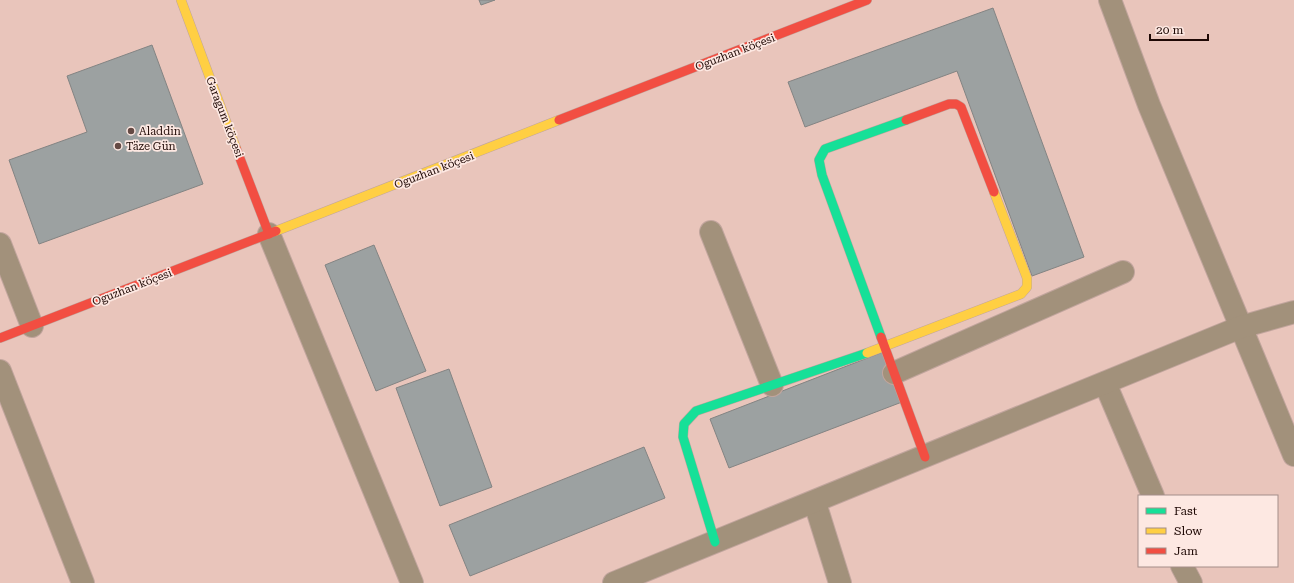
<svg xmlns="http://www.w3.org/2000/svg" width="1294" height="583" font-family="'Roboto Serif',serif">
	<rect width="100%" height="100%" fill="#e9c5bb"/>
	<!-- building -->
	<g fill="#9ca1a1" stroke="#838483">
		<path d="M 479,0 L 495,0 L 481,5 Z"/>
		<path d="M 993,8 L 1084,257 L 1032,276 L 957,71 L 805,127 L 788,82 Z"/>
		<path d="M 152,45 L 203,184 L 39,244 L 9,160 L 87,132 L 67,76 Z"/>
		<path d="M 374,245 L 426,371 L 376,391 L 325,265 Z"/>
		<path d="M 883,352 L 902,402 L 729,468 L 710,419 Z"/>
		<path d="M 449,369 L 492,487 L 440,506 L 396,388 Z"/>
		<path d="M 644,447 L 665,498 L 470,576 L 449,525 Z"/>
	</g>
	<g fill="none" stroke-linecap="round" stroke-linejoin="round">
		<!-- street casing -->
		<g stroke="#c1a59d" stroke-width="24">
			<g id="street">
				<path d="M 1110,0 L 1149,105 L 1294,455"/>
				<path d="M 711,232 L 772,385"/>
				<path d="M 269,234 L 412,583"/>
				<path d="M 0,244 L 32,326"/>
				<path d="M 0,371 L 83,583"/>
				<path d="M 894,373 L 1123,272"/>
				<path d="M 1105,383 L 1153,496"/>
				<path d="M 815,503 L 840,583"/>
				<path d="M 1182,566 L 1191,583"/>
				<path d="M 614,583 L 1241,327 L 1294,312"/>
			</g>
		</g>
		<!-- fast casing -->
		<g stroke="#c1a59d" stroke-width="10">
			<g id="fast">
				<path d="M 881,337 L 822,175 L 819,160 L 825,149 L 906,120"/>
				<path d="M 715,542 L 683,437 L 684,424 L 696,411 L 867,353"/>
			</g>
		</g>
		<!-- slow casing -->
		<g stroke="#c1a59d" stroke-width="10">
			<g id="slow">
				<path d="M 181,0 L 236,148"/>
				<path d="M 276,231 L 559,120"/>
				<path d="M 867,353 L 1021,294 L 1027,287 L 1027,278 L 994,192"/>
			</g>
		</g>
		<!-- jam casing -->
		<g stroke="#c1a59d" stroke-width="10">
			<g id="jam">
				<path d="M 559,120 L 867,0"/>
				<path d="M 906,120 L 949,104 L 956,104 L 961,107 L 994,192"/>
				<path d="M 236,148 L 269,234"/>
				<path d="M 881,337 L 925,457"/>
				<path d="M 0,338 L 276,231"/>
			</g>
		</g>
		<!-- street -->
		<use href="#street" stroke="#a2917b" stroke-width="22"/>
		<!-- fast -->
		<use href="#fast" stroke="#16e098" stroke-width="9"/>
		<!-- slow -->
		<use href="#slow" stroke="#ffcf43" stroke-width="9"/>
		<!-- jam -->
		<use href="#jam" stroke="#f24e42" stroke-width="9"/>
	</g>
	<!-- markers -->
	<g fill="#654a44" stroke="#fde8e2" stroke-width="1.5">
		<circle cx="131" cy="131" r="4"/>
		<circle cx="118" cy="146" r="4"/>
	</g>
	<g text-anchor="middle" stroke-width="3.5" stroke-linejoin="round" paint-order="stroke">
		<!-- street labels -->
		<g font-size="11" fill="#1e0804" stroke="#fde8e2">
			<text transform="translate(735 52) rotate(-21)" y="4">Oguzhan köçesi</text>
			<text transform="translate(225 117) rotate(69)" y="4">Garagum köçesi</text>
			<text transform="translate(434 170) rotate(-21)" y="4">Oguzhan köçesi</text>
			<text transform="translate(132 287) rotate(-21)" y="4">Oguzhan köçesi</text>
		</g>
		<!-- poi labels -->
		<g font-size="11" fill="#1e0804" stroke="#fde8e2" text-anchor="start">
			<text x="139" y="135">Aladdin</text>
			<text x="126" y="150">Täze Gün</text>
		</g>
	</g>
	<!-- legend -->
	<rect x="1138" y="495" width="140" height="72" fill="#fde8e2" stroke="#a48e89"/>
	<rect x="1146" y="508" width="20" height="6" fill="#16e098" stroke="#a48e89"/>
	<text x="1174" y="515" font-size="12" fill="#1e0804">Fast</text>
	<rect x="1146" y="528" width="20" height="6" fill="#ffcf43" stroke="#a48e89"/>
	<text x="1174" y="535" font-size="12" fill="#1e0804">Slow</text>
	<rect x="1146" y="548" width="20" height="6" fill="#f24e42" stroke="#a48e89"/>
	<text x="1174" y="555" font-size="12" fill="#1e0804">Jam</text>
	<!-- scale -->
	<path d="M1150 34v6h58v-6" fill="none" stroke="#1e0804" stroke-width="2"/>
	<text x="1156" y="34" font-size="12" fill="#1e0804" stroke="#fde8e2" stroke-width="3" paint-order="stroke">20 m</text>
</svg>
